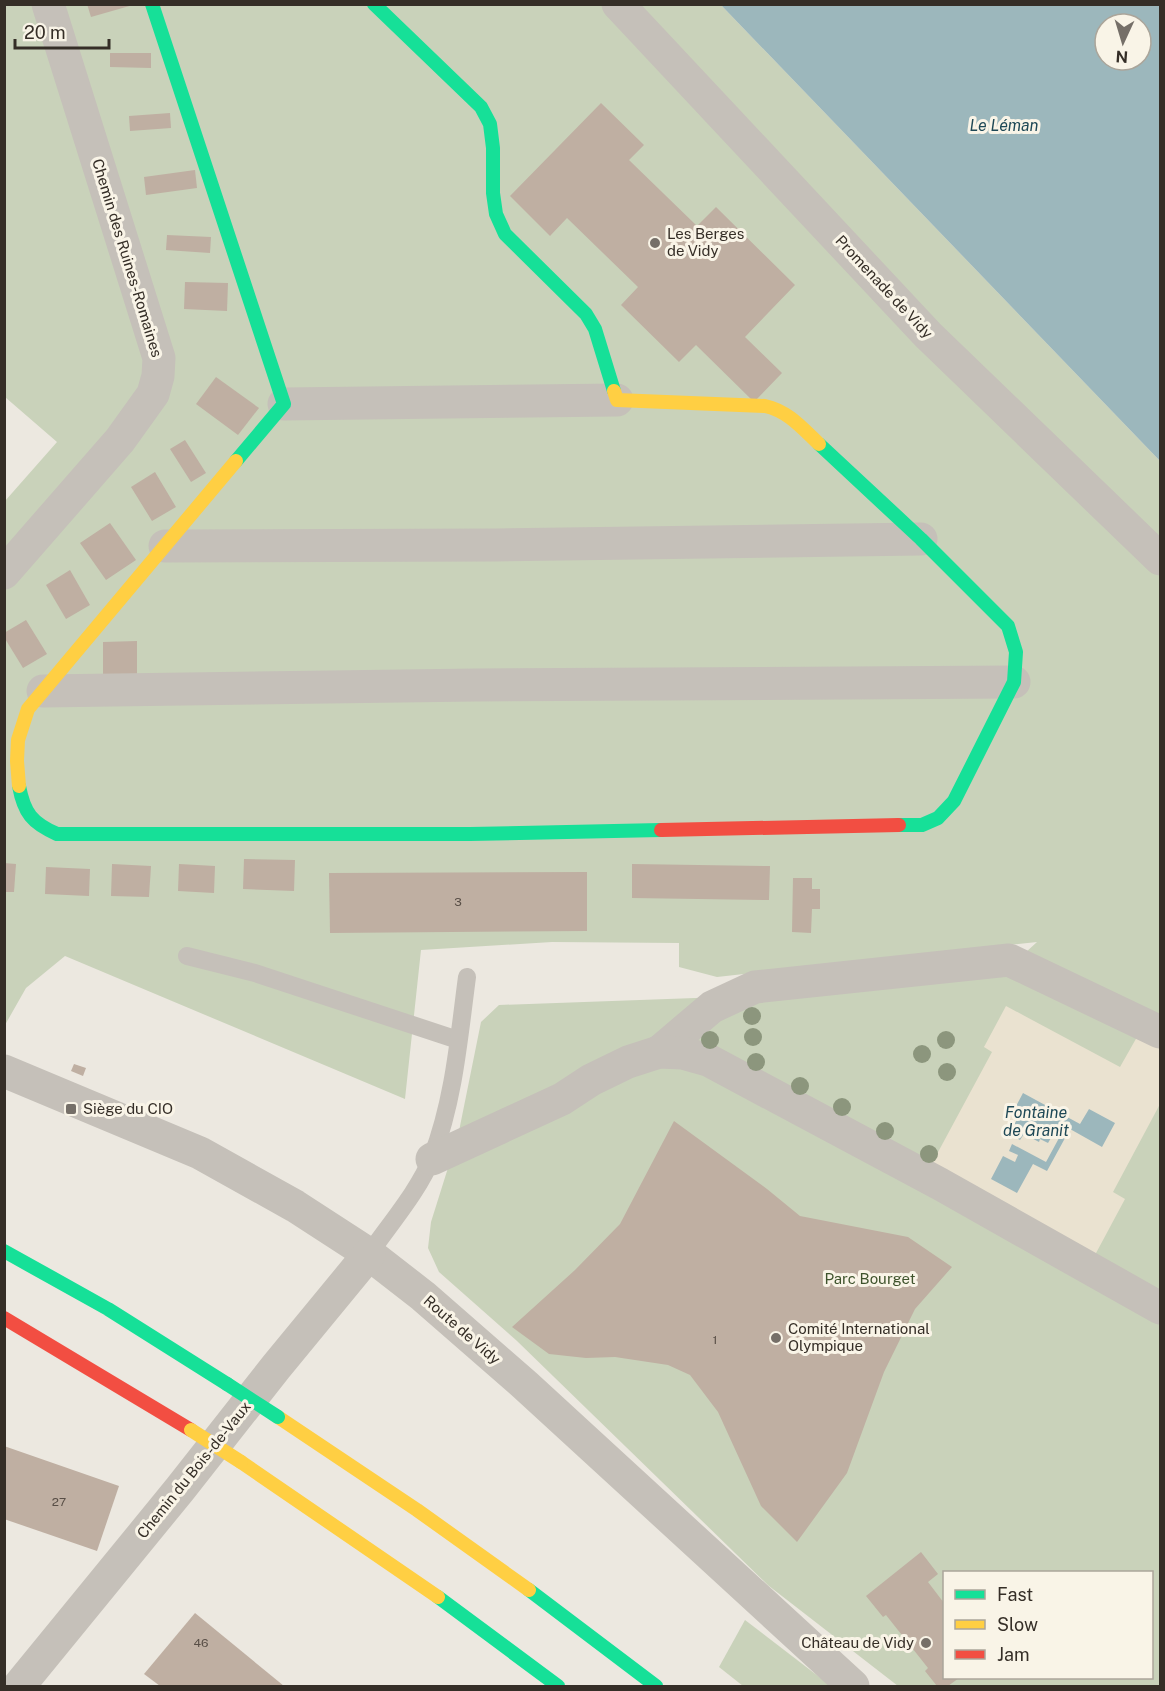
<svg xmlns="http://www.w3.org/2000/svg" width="1165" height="1691" font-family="'Public Sans',sans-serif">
	<rect width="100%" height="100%" fill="#ece8e0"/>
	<!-- green -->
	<g fill="#c9d2ba" fill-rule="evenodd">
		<path d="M 4,5 L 721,5 L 1160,461 L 1160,1686 L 898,1686 L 769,1586 L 517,1341 L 439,1272 L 428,1248 L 431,1222 L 458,1136 L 481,1022 L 499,1005 L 723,997 L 999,977 L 1037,942 L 717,977 L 679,967 L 679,943 L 552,942 L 421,950 L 405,1099 L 65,956 L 26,988 L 5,1025 L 5,501 L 57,442 L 5,397 ZM 944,1572 L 1152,1572 L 1152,1678 L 944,1678 Z"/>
		<path d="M 745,1620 L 831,1686 L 743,1686 L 719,1667 Z"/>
	</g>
	<!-- plaza -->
	<path fill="#eae2d0" d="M 1006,1006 L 1120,1067 L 1137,1037 L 1160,1049 L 1160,1104 L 1113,1192 L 1125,1199 L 1095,1255 L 930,1167 L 992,1052 L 984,1047 Z"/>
	<!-- water -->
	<g fill="#9cb7bc" fill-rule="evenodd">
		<path d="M 721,5 L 1160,5 L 1160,461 ZM 1105,24 L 1141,24 L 1141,60 L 1105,60 Z"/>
		<path d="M 1023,1093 L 1080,1124 L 1089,1109 L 1115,1123 L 1102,1147 L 1070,1129 L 1047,1171 L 1033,1164 L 1017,1193 L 991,1179 L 1003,1156 L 1015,1162 L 1018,1155 L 1009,1151 L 1012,1144 L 1046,1162 L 1065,1127 L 1059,1124 L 1048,1143 L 1040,1139 L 1039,1142 L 1024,1134 L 1020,1140 L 1009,1134 L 1020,1114 L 1014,1110 Z"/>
	</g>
	<!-- building -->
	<g fill="#bfafa2">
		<path d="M 87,4 L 133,4 L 133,5 L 91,17 Z"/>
		<path d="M 110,53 L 151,53 L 151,68 L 110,67 Z"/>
		<path d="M 601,103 L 644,145 L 629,160 L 697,226 L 716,207 L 795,285 L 745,337 L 782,373 L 754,402 L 696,345 L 679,362 L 621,305 L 638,287 L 567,218 L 550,236 L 510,196 Z"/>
		<path d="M 170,113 L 171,128 L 130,131 L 129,116 Z"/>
		<path d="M 195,170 L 197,188 L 146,195 L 144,177 Z"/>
		<path d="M 167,235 L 211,237 L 210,253 L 166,250 Z"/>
		<path d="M 185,282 L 228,283 L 227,311 L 184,309 Z"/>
		<path d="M 216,377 L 259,408 L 238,435 L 196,404 Z"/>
		<path d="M 185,440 L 206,473 L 191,482 L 170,449 Z"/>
		<path d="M 155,472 L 176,507 L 152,521 L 131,487 Z"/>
		<path d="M 110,523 L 136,560 L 106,580 L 80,543 Z"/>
		<path d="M 70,570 L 90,605 L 66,619 L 46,585 Z"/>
		<path d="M 26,620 L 47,654 L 23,668 L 4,637 L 4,633 Z"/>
		<path d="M 137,641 L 137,676 L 103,676 L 103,642 Z"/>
		<path d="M 244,859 L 295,860 L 294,891 L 243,889 Z"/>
		<path d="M 4,863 L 16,864 L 14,892 L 4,892 Z"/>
		<path d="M 112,864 L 151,866 L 149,897 L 111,896 Z"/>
		<path d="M 179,864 L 215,866 L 214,893 L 178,891 Z"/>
		<path d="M 632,864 L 770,866 L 769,900 L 632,898 Z"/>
		<path d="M 46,867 L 90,869 L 89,896 L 45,894 Z"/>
		<path d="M 587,872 L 587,931 L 330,933 L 329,873 Z"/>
		<path d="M 793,878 L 812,878 L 812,889 L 820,889 L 820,909 L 812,909 L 811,933 L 792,932 Z"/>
		<path d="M 74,1064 L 86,1068 L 83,1076 L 71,1071 Z"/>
		<path d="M 674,1121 L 767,1189 L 800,1216 L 908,1237 L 952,1267 L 915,1309 L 884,1372 L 847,1473 L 797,1542 L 761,1506 L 718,1412 L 690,1375 L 668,1365 L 615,1357 L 586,1358 L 549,1354 L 512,1327 L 575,1270 L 620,1224 Z"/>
		<path d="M 4,1446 L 119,1486 L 97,1551 L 4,1519 Z"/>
		<path d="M 921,1552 L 938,1574 L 928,1582 L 944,1603 L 944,1678 L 959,1678 L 948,1686 L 937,1686 L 925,1671 L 928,1668 L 886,1615 L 883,1617 L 866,1596 Z"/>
		<path d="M 195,1613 L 284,1686 L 160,1686 L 144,1674 Z"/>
	</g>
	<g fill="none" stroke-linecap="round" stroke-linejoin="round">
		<!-- lane -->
		<g stroke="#c5c0b9" stroke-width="18">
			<path d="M 187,956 L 255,973 L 458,1040"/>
			<path d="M 369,1254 C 389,1225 420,1189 432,1157 C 454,1100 459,1037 467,977"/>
		</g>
		<!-- street -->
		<g stroke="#c5c0b9" stroke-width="33">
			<path d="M 618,4 L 928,335 L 1160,559"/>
			<path d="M 284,404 L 617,400"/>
			<path d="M 165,546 L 496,545 L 921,539"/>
			<path d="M 4,573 L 120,440 L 153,394 L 158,376 L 159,358 L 48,4"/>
			<path d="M 43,691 L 476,685 L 1014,682"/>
			<path d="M 659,1052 L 712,1007 L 755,987 L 1009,960 L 1160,1032"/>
			<path d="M 4,1071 L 200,1153 L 295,1206 L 369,1254 L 423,1296 L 525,1385 L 853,1686"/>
			<path d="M 432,1159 L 562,1099 L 591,1080 L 628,1062 L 659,1052 L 683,1053 L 708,1060 L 940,1184 L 1160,1308"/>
			<path d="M 19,1686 L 180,1489 L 276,1367 L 369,1254"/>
		</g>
		<!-- fast -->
		<g stroke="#16e098" stroke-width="14">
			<path d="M 152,4 L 284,404 L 236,461"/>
			<path d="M 374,4 L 481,107 L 490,124 L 493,148 L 493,193 L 496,214 L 505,234 L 586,314 L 595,329 L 614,391"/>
			<path d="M 819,444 L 921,539 L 1008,626 L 1016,652 L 1014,682 L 954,801 L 938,818 L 922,825 L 899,825"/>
			<path d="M 19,786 C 24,813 32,823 57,834 L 470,834 L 661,830"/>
			<path d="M 4,1251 L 108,1309 L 227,1384"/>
			<path d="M 529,1590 L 656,1686"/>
			<path d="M 438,1597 L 558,1686"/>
		</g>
		<!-- slow -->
		<g stroke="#ffcf43" stroke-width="14">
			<path d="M 614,391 L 617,400 L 765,406 C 788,411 802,428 819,444"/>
			<path d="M 19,786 L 17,761 L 18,740 L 28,709 L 236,461"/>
			<path d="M 278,1417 L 417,1510 L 529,1590"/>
			<path d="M 241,1462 L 438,1597"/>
		</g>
		<!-- jam -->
		<g stroke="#f24e42" stroke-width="14">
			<path d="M 661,830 L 899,825"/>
			<path d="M 4,1318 L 191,1430"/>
		</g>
		<!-- fast-bridge -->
		<path stroke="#16e098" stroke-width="14" d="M 227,1384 L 278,1417"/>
		<!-- slow-bridge -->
		<path stroke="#ffcf43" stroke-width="14" d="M 191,1430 L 241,1462"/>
	</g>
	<!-- trees -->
	<g fill="#8c967d">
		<circle cx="752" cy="1016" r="9"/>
		<circle cx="753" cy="1037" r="9"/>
		<circle cx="710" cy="1040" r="9"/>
		<circle cx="946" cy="1040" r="9"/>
		<circle cx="922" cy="1054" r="9"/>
		<circle cx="756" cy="1062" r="9"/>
		<circle cx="947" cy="1072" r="9"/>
		<circle cx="800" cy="1086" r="9"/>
		<circle cx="842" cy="1107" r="9"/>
		<circle cx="885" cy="1131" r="9"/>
		<circle cx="929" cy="1154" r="9"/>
	</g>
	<!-- markers -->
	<g fill="#756f68" stroke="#f9f4e7" stroke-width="2">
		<circle cx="655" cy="243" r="6"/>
		<rect x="65" y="1103" width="12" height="12" rx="3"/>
		<circle cx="776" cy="1338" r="6"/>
		<circle cx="926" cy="1643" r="6"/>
	</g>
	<g text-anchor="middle" stroke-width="6" stroke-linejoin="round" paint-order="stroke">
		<!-- number labels -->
		<g font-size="12" fill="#584e46">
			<text x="458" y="906">3</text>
			<text x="715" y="1344">1</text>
			<text x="59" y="1506">27</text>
			<text x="201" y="1647">46</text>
		</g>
		<!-- poi labels -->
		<g font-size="15" fill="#352e27" stroke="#f9f4e7" text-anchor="start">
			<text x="667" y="239">Les Berges<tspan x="667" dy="17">de Vidy</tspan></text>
			<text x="83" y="1114">Siège du CIO</text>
			<text x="788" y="1334">Comité International<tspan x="788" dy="17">Olympique</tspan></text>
			<text x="914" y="1648" text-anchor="end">Château de Vidy</text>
		</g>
		<!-- street labels -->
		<g font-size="15" fill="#352e27" stroke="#f9f4e7">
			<text transform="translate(127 258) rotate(73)" y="5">Chemin des Ruines-Romaines</text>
			<text transform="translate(884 287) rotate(47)" y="5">Promenade de Vidy</text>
			<text transform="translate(462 1330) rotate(41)" y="5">Route de Vidy</text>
			<text transform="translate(194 1470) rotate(-51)" y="5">Chemin du Bois-de-Vaux</text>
		</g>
		<!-- park labels -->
		<g font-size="15" fill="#3e532c" stroke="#f9f4e7">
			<text x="870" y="1284">Parc Bourget</text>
		</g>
		<!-- water labels -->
		<g font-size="16" font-style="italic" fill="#1e4856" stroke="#f9f4e7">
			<text x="1004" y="131">Le Léman</text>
			<text x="1036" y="1118">Fontaine<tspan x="1036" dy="18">de Granit</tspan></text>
		</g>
	</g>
	<!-- border -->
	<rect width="1165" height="1691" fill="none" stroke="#352e27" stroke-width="12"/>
	<!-- legend -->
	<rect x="943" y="1571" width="210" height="108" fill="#f9f4e7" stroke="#aba59a" stroke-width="1.5"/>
	<rect x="955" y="1590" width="30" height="9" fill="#16e098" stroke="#aba59a" stroke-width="1.5"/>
	<text x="997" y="1601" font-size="18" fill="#352e27">Fast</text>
	<rect x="955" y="1620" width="30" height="9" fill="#ffcf43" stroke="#aba59a" stroke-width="1.5"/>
	<text x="997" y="1631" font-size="18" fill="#352e27">Slow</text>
	<rect x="955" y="1650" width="30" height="9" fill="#f24e42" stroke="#aba59a" stroke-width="1.5"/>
	<text x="997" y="1661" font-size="18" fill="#352e27">Jam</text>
	<!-- north arrow -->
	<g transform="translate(1123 42) rotate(184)"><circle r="28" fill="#f9f4e7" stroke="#aba59a" stroke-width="1.5"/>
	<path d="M0-4.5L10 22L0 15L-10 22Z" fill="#756f68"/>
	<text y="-9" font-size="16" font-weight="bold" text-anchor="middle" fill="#352e27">N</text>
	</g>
	<!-- scale -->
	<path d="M15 39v9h94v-9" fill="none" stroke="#352e27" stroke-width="3"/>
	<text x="24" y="39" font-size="18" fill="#352e27" stroke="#f9f4e7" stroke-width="4.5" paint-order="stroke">20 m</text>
</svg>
